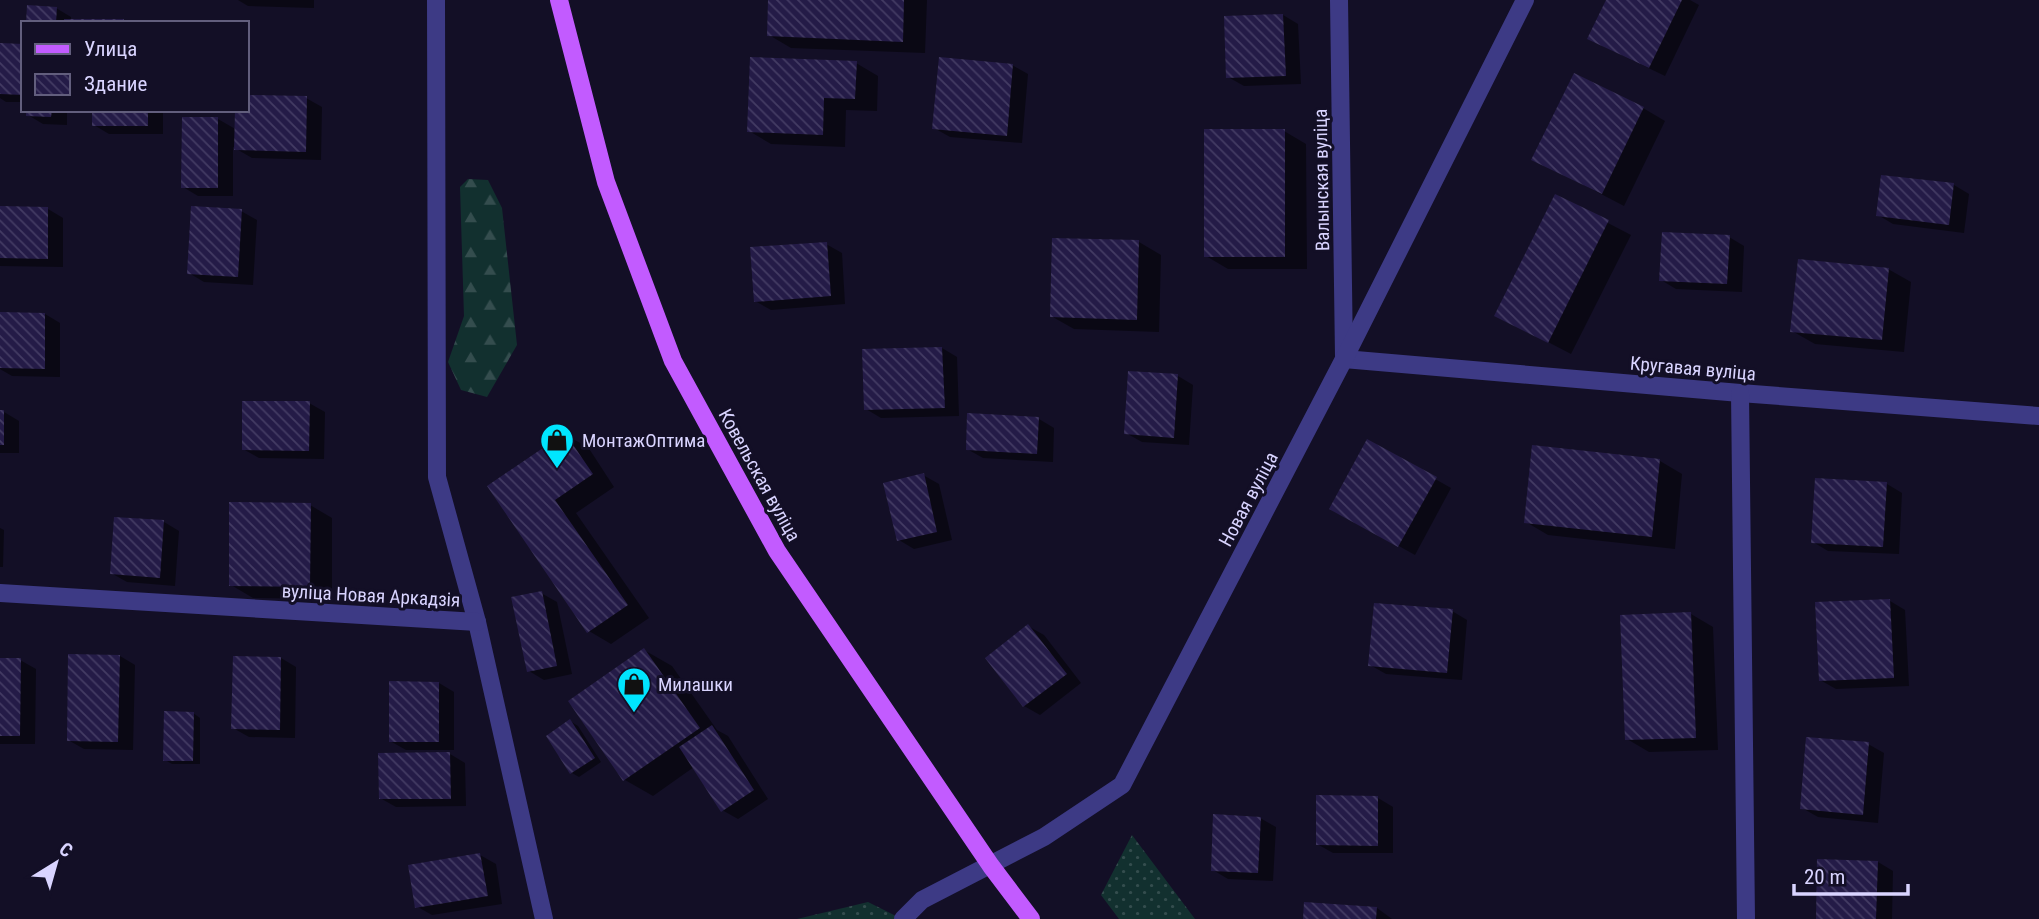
<svg xmlns="http://www.w3.org/2000/svg" width="2039" height="919" font-family="'Roboto Condensed',sans-serif">
	<defs>
		<pattern id="grass-dots" width="8" height="8" patternUnits="userSpaceOnUse" patternTransform="scale(1.75)"><rect width="8" height="8" fill="#12302f"/><path d="M2 2h.1M6 6h.1" fill="none" stroke="#344d4e" stroke-width="1.8" stroke-linecap="round"/></pattern>
		<pattern id="forest-firs" width="22" height="20" patternUnits="userSpaceOnUse" patternTransform="scale(1.75)"><rect width="22" height="20" fill="#12302f"/><path d="M5 1l3.5 6h-7zM16 11l3.5 6h-7z" fill="#344d4e"/></pattern>
		<pattern id="building-back-hatch" width="6" height="6" patternUnits="userSpaceOnUse" patternTransform="scale(1.75)"><rect width="6" height="6" fill="#241b47"/><path d="M-1 5l2 2M0 0l6 6M5-1l2 2" fill="none" stroke="#433b63"/></pattern>
	</defs>
	<rect width="100%" height="100%" fill="#130f26"/>
	<!-- grass -->
	<g fill="url(#grass-dots)">
		<path d="M 1132,835 L 1195,919 L 1119,919 L 1101,895 Z"/>
		<path d="M 868,902 L 902,919 L 797,919 Z"/>
	</g>
	<!-- forest -->
	<path fill="url(#forest-firs)" d="M 468,179 L 488,180 L 502,208 L 517,345 L 487,397 L 461,390 L 448,362 L 464,316 L 460,187 Z"/>
	<!-- shadow -->
	<g fill="#0007">
		<path d="M 238,0 L 314,0 L 314,8 L 248,6 Z"/>
		<path d="M 770,0 L 927,0 L 925,53 L 791,48 L 769,35 Z"/>
		<path d="M 1608,0 L 1690,0 L 1699,5 L 1665,76 L 1605,47 Z"/>
		<path d="M 56,8 L 71,17 L 71,20 L 123,21 L 126,23 L 28,23 Z"/>
		<path d="M 1283,15 L 1298,24 L 1301,84 L 1244,86 L 1228,77 Z"/>
		<path d="M 0,44 L 23,45 L 23,102 L 6,102 L 0,98 Z"/>
		<path d="M 856,63 L 878,76 L 877,111 L 846,110 L 845,147 L 771,144 L 749,131 Z"/>
		<path d="M 1012,65 L 1028,74 L 1022,143 L 950,137 L 934,128 Z"/>
		<path d="M 247,97 L 306,98 L 322,107 L 321,160 L 252,158 L 233,147 L 233,196 L 198,196 L 183,187 L 218,119 L 237,130 L 247,110 Z"/>
		<path d="M 1643,108 L 1665,121 L 1624,206 L 1534,159 Z"/>
		<path d="M 28,110 L 67,110 L 67,125 L 43,124 L 28,115 Z"/>
		<path d="M 94,110 L 163,110 L 163,134 L 109,134 L 94,125 Z"/>
		<path d="M 1284,131 L 1306,144 L 1307,269 L 1228,269 L 1206,256 Z"/>
		<path d="M 1954,185 L 1969,194 L 1964,233 L 1893,224 L 1878,215 Z"/>
		<path d="M 1556,196 L 1631,235 L 1571,354 L 1496,315 Z"/>
		<path d="M 0,208 L 48,209 L 63,218 L 63,267 L 0,266 Z"/>
		<path d="M 241,211 L 257,220 L 253,285 L 204,282 L 189,273 Z"/>
		<path d="M 1729,237 L 1744,246 L 1742,292 L 1676,289 L 1661,280 Z"/>
		<path d="M 1139,242 L 1161,255 L 1159,332 L 1074,329 L 1051,316 Z"/>
		<path d="M 826,244 L 842,253 L 845,304 L 771,310 L 755,301 Z"/>
		<path d="M 1888,269 L 1911,282 L 1904,352 L 1815,344 L 1792,331 Z"/>
		<path d="M 0,314 L 45,314 L 60,323 L 60,377 L 12,376 L 0,369 Z"/>
		<path d="M 942,348 L 957,357 L 959,416 L 881,418 L 866,409 Z"/>
		<path d="M 1178,376 L 1193,385 L 1189,445 L 1142,442 L 1126,433 Z"/>
		<path d="M 309,403 L 325,412 L 324,459 L 259,458 L 243,449 Z"/>
		<path d="M 0,412 L 4,412 L 19,421 L 19,453 L 0,453 Z"/>
		<path d="M 1039,419 L 1054,428 L 1053,462 L 983,458 L 967,449 Z"/>
		<path d="M 565,435 L 588,447 L 614,487 L 576,513 L 649,618 L 611,644 L 589,631 L 490,487 Z"/>
		<path d="M 1368,441 L 1451,488 L 1415,555 L 1331,508 Z"/>
		<path d="M 1660,461 L 1682,474 L 1675,549 L 1548,535 L 1526,522 Z"/>
		<path d="M 923,475 L 939,484 L 952,540 L 914,549 L 899,540 Z"/>
		<path d="M 1887,484 L 1902,493 L 1899,554 L 1828,551 L 1813,542 Z"/>
		<path d="M 310,505 L 332,518 L 332,599 L 253,598 L 231,585 Z"/>
		<path d="M 115,519 L 164,522 L 179,531 L 175,586 L 127,582 L 111,573 Z"/>
		<path d="M 0,528 L 4,530 L 3,567 L 0,567 Z"/>
		<path d="M 541,593 L 557,602 L 572,674 L 544,680 L 529,671 Z"/>
		<path d="M 1890,601 L 1905,610 L 1909,686 L 1836,689 L 1820,680 Z"/>
		<path d="M 1452,611 L 1467,620 L 1462,680 L 1386,674 L 1370,665 Z"/>
		<path d="M 1691,614 L 1713,627 L 1718,750 L 1649,752 L 1627,739 Z"/>
		<path d="M 1028,626 L 1044,635 L 1081,683 L 1040,715 L 1024,706 L 987,658 Z"/>
		<path d="M 644,650 L 672,666 L 717,730 L 728,736 L 768,799 L 738,819 L 722,810 L 694,767 L 653,796 L 625,780 Z"/>
		<path d="M 120,656 L 135,665 L 133,750 L 84,749 L 68,740 Z"/>
		<path d="M 281,658 L 296,667 L 295,738 L 249,737 L 233,728 Z"/>
		<path d="M 0,660 L 20,660 L 36,669 L 35,744 L 0,744 Z"/>
		<path d="M 439,683 L 454,692 L 454,750 L 406,750 L 390,741 Z"/>
		<path d="M 193,713 L 200,718 L 200,764 L 172,764 L 165,760 Z"/>
		<path d="M 570,721 L 578,726 L 601,762 L 579,777 L 572,773 Z"/>
		<path d="M 1868,744 L 1884,753 L 1878,823 L 1818,817 L 1802,808 Z"/>
		<path d="M 450,754 L 465,763 L 466,806 L 396,807 L 380,798 Z"/>
		<path d="M 1378,798 L 1393,807 L 1393,853 L 1333,853 L 1317,844 Z"/>
		<path d="M 1260,818 L 1276,827 L 1273,881 L 1228,879 L 1213,870 Z"/>
		<path d="M 480,855 L 496,864 L 502,904 L 432,915 L 416,906 Z"/>
		<path d="M 1878,862 L 1893,871 L 1892,919 L 1819,919 Z"/>
		<path d="M 1377,908 L 1392,919 L 1305,919 Z"/>
	</g>
	<!-- building -->
	<g fill="url(#building-back-hatch)">
		<path d="M 768,0 L 904,0 L 903,42 L 767,36 Z"/>
		<path d="M 1606,0 L 1682,0 L 1649,68 L 1587,39 Z"/>
		<path d="M 27,5 L 57,7 L 56,23 L 26,23 Z"/>
		<path d="M 1283,14 L 1286,76 L 1226,78 L 1224,16 Z"/>
		<rect x="64" y="19" width="60" height="4"/>
		<path d="M 0,43 L 23,44 L 23,95 L 0,94 Z"/>
		<path d="M 750,57 L 857,61 L 855,99 L 824,98 L 823,135 L 747,132 Z"/>
		<path d="M 939,57 L 1013,64 L 1007,136 L 932,129 Z"/>
		<path d="M 1574,73 L 1644,107 L 1602,194 L 1531,160 Z"/>
		<path d="M 247,95 L 307,96 L 306,152 L 234,150 L 235,110 L 247,110 Z"/>
		<path d="M 26,110 L 52,110 L 51,117 L 26,116 Z"/>
		<rect x="92" y="110" width="56" height="16"/>
		<path d="M 182,117 L 218,117 L 218,188 L 181,188 Z"/>
		<rect x="1204" y="129" width="81" height="128"/>
		<path d="M 1881,175 L 1954,183 L 1949,225 L 1876,216 Z"/>
		<path d="M 1555,194 L 1609,220 L 1548,343 L 1494,316 Z"/>
		<path d="M 0,206 L 48,207 L 48,259 L 0,258 Z"/>
		<path d="M 191,206 L 242,209 L 238,277 L 187,274 Z"/>
		<path d="M 1662,232 L 1730,235 L 1727,284 L 1659,281 Z"/>
		<path d="M 1052,238 L 1139,240 L 1137,320 L 1050,317 Z"/>
		<path d="M 827,242 L 831,296 L 754,302 L 750,247 Z"/>
		<path d="M 1798,259 L 1889,268 L 1882,340 L 1790,332 Z"/>
		<path d="M 0,312 L 45,313 L 45,369 L 0,368 Z"/>
		<path d="M 942,347 L 945,408 L 864,410 L 862,349 Z"/>
		<path d="M 1128,371 L 1178,374 L 1174,438 L 1124,434 Z"/>
		<path d="M 242,401 L 310,401 L 309,451 L 242,450 Z"/>
		<rect x="0" y="410" width="4" height="35"/>
		<path d="M 967,413 L 1039,417 L 1037,454 L 966,450 Z"/>
		<path d="M 565,433 L 593,474 L 555,500 L 628,605 L 587,633 L 487,486 Z"/>
		<path d="M 1367,439 L 1437,477 L 1398,547 L 1329,509 Z"/>
		<path d="M 1532,445 L 1660,459 L 1652,537 L 1524,523 Z"/>
		<path d="M 924,473 L 937,532 L 897,541 L 883,483 Z"/>
		<path d="M 1815,478 L 1887,482 L 1883,547 L 1811,543 Z"/>
		<path d="M 229,502 L 311,503 L 310,587 L 229,586 Z"/>
		<path d="M 114,517 L 164,520 L 160,578 L 110,574 Z"/>
		<path d="M 542,591 L 557,666 L 527,672 L 511,597 Z"/>
		<path d="M 1890,599 L 1894,678 L 1819,681 L 1815,602 Z"/>
		<path d="M 1374,603 L 1453,609 L 1447,673 L 1368,666 Z"/>
		<path d="M 1691,612 L 1696,738 L 1625,740 L 1620,615 Z"/>
		<path d="M 1028,624 L 1067,674 L 1023,707 L 985,658 Z"/>
		<path d="M 644,648 L 700,728 L 623,781 L 568,701 Z"/>
		<path d="M 68,654 L 120,655 L 118,742 L 67,741 Z"/>
		<path d="M 233,656 L 281,657 L 280,730 L 231,729 Z"/>
		<path d="M 0,658 L 21,658 L 20,736 L 0,736 Z"/>
		<path d="M 389,681 L 439,682 L 439,742 L 389,742 Z"/>
		<path d="M 164,711 L 194,712 L 193,761 L 163,761 Z"/>
		<path d="M 570,719 L 595,758 L 570,774 L 546,736 Z"/>
		<path d="M 712,725 L 754,790 L 721,812 L 679,747 Z"/>
		<path d="M 1806,737 L 1869,742 L 1863,815 L 1800,809 Z"/>
		<path d="M 450,752 L 451,799 L 379,799 L 378,753 Z"/>
		<path d="M 1316,795 L 1378,796 L 1378,846 L 1316,845 Z"/>
		<path d="M 1213,814 L 1261,817 L 1258,873 L 1211,871 Z"/>
		<path d="M 480,853 L 488,896 L 415,908 L 408,865 Z"/>
		<path d="M 1817,859 L 1878,861 L 1876,919 L 1816,919 Z"/>
		<path d="M 1304,902 L 1377,907 L 1376,919 L 1303,919 Z"/>
	</g>
	<g fill="none" stroke-linecap="round" stroke-linejoin="round">
		<!-- minor -->
		<g stroke="#3d3a85" stroke-width="18">
			<path d="M 436,0 L 437,477 L 477,622 L 544,919"/>
			<path d="M 1339,0 L 1344,356"/>
			<path d="M 1344,359 L 1740,393 L 2039,416"/>
			<path d="M 1740,393 L 1746,919"/>
			<path d="M 0,593 L 477,622"/>
			<path d="M 903,919 L 922,900 L 1044,837 L 1122,785 L 1344,359 L 1525,0"/>
		</g>
		<!-- major -->
		<path stroke="#c25bff" stroke-width="18" d="M 559,0 L 606,182 L 673,361 L 777,551 L 991,866 L 1031,919"/>
	</g>
	<!-- icons -->
	<defs>
		<g id="shop-pin" transform="scale(1.75)"><path d="M0 17L-7.5 6A9.5 9.5 0 1 1 7.5 6Z" fill="#00e5ff" stroke="#130f26"/><path d="M-5-2.5h2.3a2.7 3.5 0 0 1 5.4 0H5L5.5 6h-11ZM-1.5-2.5h3a1.5 2.3 0 0 0-3 0Z" fill="#111"/></g>
	</defs>
	<g fill-rule="evenodd">
		<use href="#shop-pin" x="557" y="440"/>
		<use href="#shop-pin" x="634" y="684"/>
	</g>
	<g text-anchor="middle" stroke-width="6" stroke-linejoin="round" paint-order="stroke">
		<!-- street labels -->
		<g font-size="19" fill="#d9d4ff" stroke="#130f26">
			<text transform="translate(1321 180) rotate(-91)" y="7">Валынская вуліца</text>
			<text transform="translate(1693 368) rotate(5)" y="7">Кругавая вуліца</text>
			<text transform="translate(760 475) rotate(61)" y="7">Ковельская вуліца</text>
			<text transform="translate(1248 499) rotate(-62)" y="7">Новая вуліца</text>
			<text transform="translate(371 595) rotate(3)" y="7">вуліца Новая Аркадзія</text>
		</g>
		<!-- poi labels -->
		<g font-size="19" fill="#d9d4ff" stroke="#130f26" text-anchor="start">
			<text x="582" y="447">МонтажОптима</text>
			<text x="658" y="691">Милашки</text>
		</g>
	</g>
	<!-- legend -->
	<rect x="21" y="21" width="228" height="91" fill="#130f26" stroke="#625e7d" stroke-width="2"/>
	<rect x="35" y="44" width="35" height="10" fill="#c25bff" stroke="#625e7d" stroke-width="2"/>
	<text x="84" y="56" font-size="21" fill="#d9d4ff">Улица</text>
	<rect x="35" y="74" width="35" height="21" fill="url(#building-back-hatch)" stroke="#625e7d" stroke-width="2"/>
	<text x="84" y="91" font-size="21" fill="#d9d4ff">Здание</text>
	<!-- north arrow -->
	<g transform="translate(56 863) rotate(37)" stroke="#130f26" stroke-width="5" paint-order="stroke">
	<path d="M0-5L12 26L0 18L-12 26Z" fill="#d9d4ff"/>
	<text y="-10" font-size="19" font-weight="bold" text-anchor="middle" fill="#d9d4ff">С</text>
	</g>
	<!-- scale -->
	<path d="M1794 884v10h114v-10" fill="none" stroke="#d9d4ff" stroke-width="3.5"/>
	<text x="1804" y="884" font-size="21" fill="#d9d4ff" stroke="#130f26" stroke-width="5" paint-order="stroke">20 m</text>
</svg>
